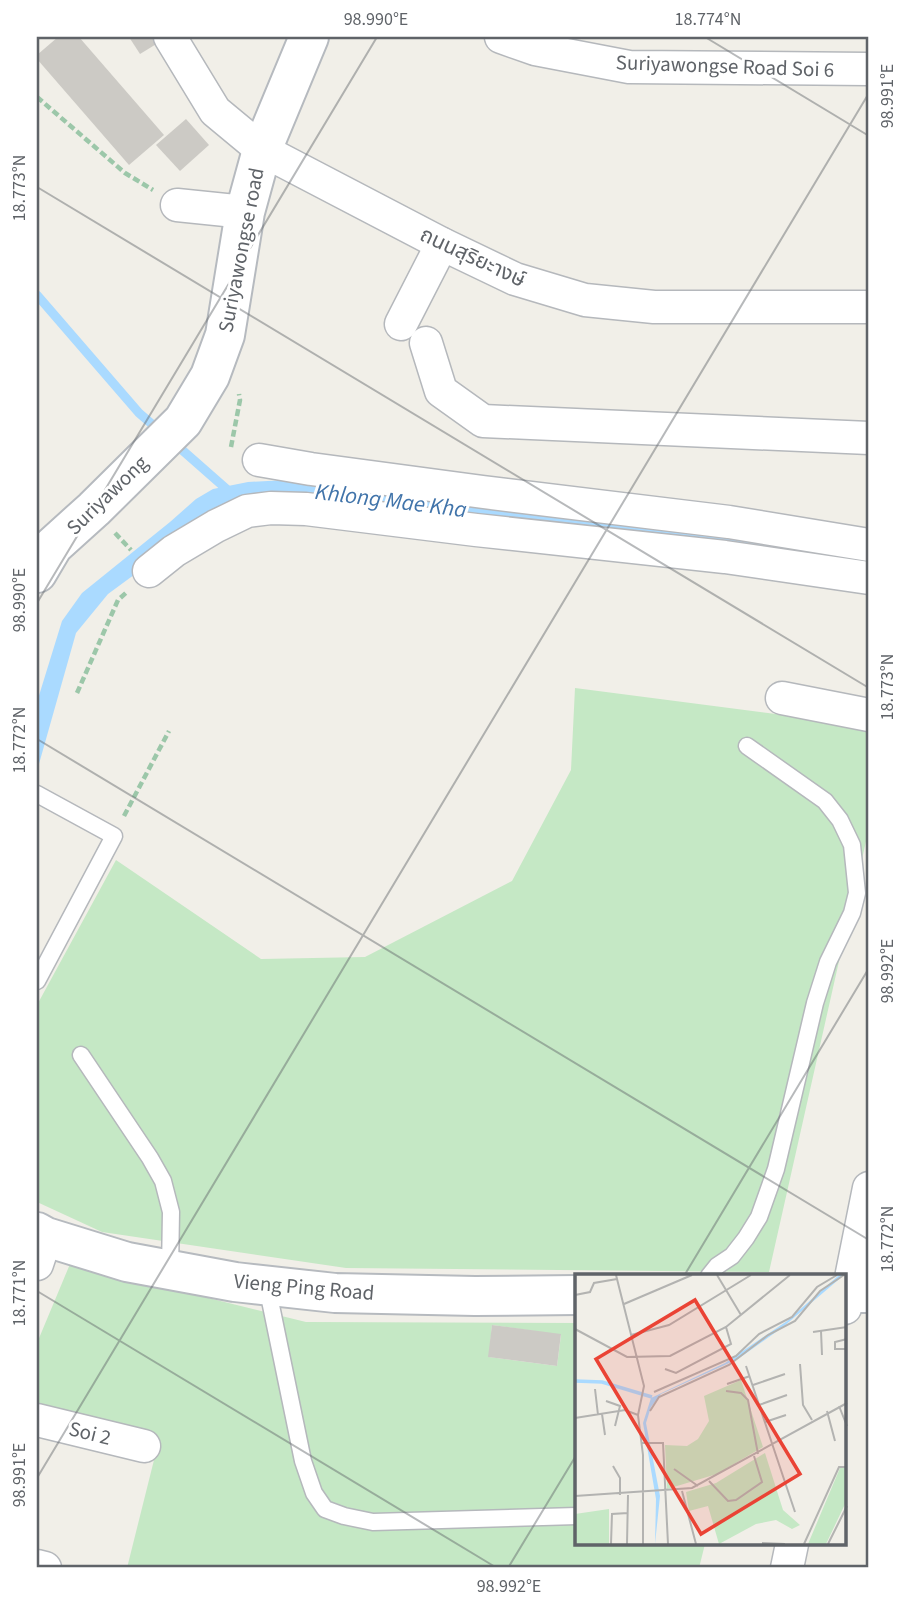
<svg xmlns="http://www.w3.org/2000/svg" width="906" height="1605" font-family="'Source Sans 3','Noto Sans Thai',sans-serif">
	<rect width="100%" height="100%" fill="#f1efe8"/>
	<!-- green -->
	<g fill="#c5e8c5" fill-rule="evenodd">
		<path d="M 575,688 L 869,726 L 869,828 L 769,1272 L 346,1268 L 102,1232 L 37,1202 L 37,1005 L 116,860 L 261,959 L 365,957 L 512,881 L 571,770 Z"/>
		<path d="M 70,1264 L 306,1322 L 577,1323 L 577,1544 L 705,1544 L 699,1568 L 127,1568 L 159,1440 L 37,1407 L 37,1343 ZM 492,1325 L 561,1335 L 557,1366 L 489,1357 Z"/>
	</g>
	<!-- water -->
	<path fill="#aadaff" d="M 305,479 L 869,550 L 869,573 L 296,499 L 172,547 L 108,594 L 76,633 L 37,771 L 37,702 L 62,621 L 82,593 L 170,522 L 196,499 L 213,489 L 248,482 Z"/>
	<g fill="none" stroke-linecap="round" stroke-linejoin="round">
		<!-- stream -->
		<g stroke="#aadaff" stroke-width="9">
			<path d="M 37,295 L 139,413 L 160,431"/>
			<path d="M 173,442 L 231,493"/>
		</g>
	</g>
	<!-- building -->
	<g fill="#cccac5">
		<path d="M 58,37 L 79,37 L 164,135 L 129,165 L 37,59 L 37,55 Z"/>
		<path d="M 129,37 L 154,37 L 158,43 L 140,54 Z"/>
		<path d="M 186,119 L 209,145 L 180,171 L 156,145 Z"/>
		<path d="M 492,1325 L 561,1334 L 557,1366 L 488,1357 Z"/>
	</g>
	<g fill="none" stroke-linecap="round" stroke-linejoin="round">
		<!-- lane casing -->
		<g stroke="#b5b8bc" stroke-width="19">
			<g id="lane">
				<path d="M 37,794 L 114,836 L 37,981"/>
				<path d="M 81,1055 L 150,1158 L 163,1181 L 171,1212 L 170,1270"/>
				<path d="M 709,1276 L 717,1266 L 732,1256 L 746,1238 L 759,1217 L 776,1169 L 815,1003 L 828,962 L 852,913 L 857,893 L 852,845 L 840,820 L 825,801 L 747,746"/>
				<path d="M 267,1286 L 303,1461 L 314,1493 L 325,1509 L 344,1516 L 373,1522 L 577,1516"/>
			</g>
		</g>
		<!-- street casing -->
		<g stroke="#b5b8bc" stroke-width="35">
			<g id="street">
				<path d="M 170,37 L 215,111 L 262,150 L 442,244 L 515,279 L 585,300 L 654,307 L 869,307"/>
				<path d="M 501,37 L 535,49 L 629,67 L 869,69"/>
				<path d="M 177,205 L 245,212"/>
				<path d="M 401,324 L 442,244"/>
				<path d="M 426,343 L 441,391 L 483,421 L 869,438"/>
				<path d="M 259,460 L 311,469 L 483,492 L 729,522 L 869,545"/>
				<path d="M 149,571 L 174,551 L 216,526 L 247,511 L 271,508 L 306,509 L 476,530 L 725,557 L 869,578"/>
				<path d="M 782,698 L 869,715"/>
				<path d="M 37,1264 L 46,1237"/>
				<path d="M 845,1308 L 869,1188"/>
				<path d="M 37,1420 L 144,1446"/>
				<path d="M 37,1566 L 45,1568"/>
				<path d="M 787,1568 L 792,1544"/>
			</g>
		</g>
		<!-- secondary casing -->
		<g stroke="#b6babf" stroke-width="42">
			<g id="secondary">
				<path d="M 37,573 L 53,546 L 94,509 L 183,421 L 210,376 L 225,335 L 245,212 L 262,150 L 309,37"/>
				<path d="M 37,1232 L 46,1237 L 127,1262 L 235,1282 L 335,1293 L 475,1296 L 577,1295"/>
				<path d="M 845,1293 L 869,1293"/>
			</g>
		</g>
		<!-- path -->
		<g stroke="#9cc7a9" stroke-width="4.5" stroke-dasharray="7 3.5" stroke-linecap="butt">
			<path d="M 37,97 L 125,173 L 153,190"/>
			<path d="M 231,447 L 240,400 L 239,394"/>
			<path d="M 115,533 L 131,550"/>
			<path d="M 77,693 L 118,600 L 128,591"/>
			<path d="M 124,816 L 169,731"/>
		</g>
		<!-- lane -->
		<use href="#lane" stroke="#fff" stroke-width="16"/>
		<!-- street -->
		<use href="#street" stroke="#fff" stroke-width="32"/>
		<!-- secondary -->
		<use href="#secondary" stroke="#fff" stroke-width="38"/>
	</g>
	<!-- ticks -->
	<path fill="none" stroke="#5f6368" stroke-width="2" stroke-opacity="0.45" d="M 705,37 L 869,136M 37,187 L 869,688M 37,603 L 377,37M 37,739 L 869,1240M 684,1276 L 869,968M 37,1291 L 497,1568M 37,1478 L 869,93M 508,1568 L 577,1454"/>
	<g text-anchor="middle" stroke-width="6" stroke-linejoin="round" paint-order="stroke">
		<!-- street labels -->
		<g font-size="21" fill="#5f6368" stroke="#fff">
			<text transform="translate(725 66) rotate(2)" y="7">Suriyawongse Road Soi 6</text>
			<text transform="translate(241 250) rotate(-79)" y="7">Suriyawongse road</text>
			<text transform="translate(473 257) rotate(25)" y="7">ถนนสุริยะางษ์</text>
			<text transform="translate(107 495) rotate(-44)" y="7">Suriyawong</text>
			<text transform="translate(304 1287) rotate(5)" y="7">Vieng Ping Road</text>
			<text transform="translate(90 1433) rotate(14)" y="7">Soi 2</text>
		</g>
		<!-- water labels -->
		<g font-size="23" font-style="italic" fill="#4174aa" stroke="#fff">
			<text transform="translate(391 500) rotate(7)" y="8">Khlong Mae Kha</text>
		</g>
	</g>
	<!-- overview -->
	<g transform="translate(575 1274)">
		<rect width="271" height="271" fill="#f1efe8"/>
		<path d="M 166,106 L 188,173 L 142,200 L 92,215 L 90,171 L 112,172 L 123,165 L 134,147 L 129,122 ZM 190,179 L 208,236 L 225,251 L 217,255 L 201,246 L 181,250 L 144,270 L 133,232 L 114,237 L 111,218 L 141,209 ZM 265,194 L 271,194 L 271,228 L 251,270 L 233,270 ZM 34,235 L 34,270 L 0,270 L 0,240 Z" fill="#c5e8c5"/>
		<path d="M 264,1 L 269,1 L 208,53 L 163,85 L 86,120 L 76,133 L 71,149 L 85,222 L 80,270 L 81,225 L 68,149 L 76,124 L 150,89 L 212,47 Z" fill="#aadaff"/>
		<path fill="none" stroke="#aadaff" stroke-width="3.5" d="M 0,107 L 27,108 L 77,123"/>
		<path fill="none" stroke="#b3b3b1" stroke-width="2" d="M 41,1 L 69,112 L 63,141 L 68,181 L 68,270M 142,1 L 166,41M 0,21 L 15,18 L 19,9 L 42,5M 49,30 L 117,1M 0,55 L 52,83 L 95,82 L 151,53 L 215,1M 246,57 L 247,81M 238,58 L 272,53M 56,61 L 94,51 L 176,1M 272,65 L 260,68 L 260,75 L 272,75M 225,90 L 228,131 L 237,146M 171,92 L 220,238M 90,95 L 101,99 L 156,70 L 151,53M 152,110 L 175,102M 178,111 L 210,100M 20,115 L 23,141M 151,117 L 166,119 L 173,126 L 183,180M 79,118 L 161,82 L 184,60 L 217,43 L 242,13 L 262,1M 31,127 L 45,132 L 40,152M 184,131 L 212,121M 264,132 L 272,152M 75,137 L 84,123 L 154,91 L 193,61 L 220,47 L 245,17 L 269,1M 252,137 L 260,167M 27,140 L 30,161M 0,144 L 50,136 L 63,141M 190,148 L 211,141M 67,169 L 88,169 L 93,270M 38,192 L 45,204 L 45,221M 99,195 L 123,212M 134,207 L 153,227 L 161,226 L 187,208 L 179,182M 107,217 L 121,270M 0,222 L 117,214 L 272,129M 187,269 L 210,270M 36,270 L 37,240 L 53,239M 52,270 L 53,221M 229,270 L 264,193 L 272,193M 253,270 L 272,232"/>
		<path fill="#ea4335" fill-opacity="0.15" stroke="#ea4335" stroke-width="3.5" d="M 120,26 L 225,200 L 126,260 L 21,85 Z"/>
		<rect width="271" height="271" fill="none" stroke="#5f6368" stroke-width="3.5"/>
	</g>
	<!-- border -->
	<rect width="906" height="1605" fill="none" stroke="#ffffff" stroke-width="77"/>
	<rect x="38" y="38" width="829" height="1528" fill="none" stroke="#5f6368" stroke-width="2.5"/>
	<g font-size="18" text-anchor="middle" fill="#5f6368">
		<text x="376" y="25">98.990°E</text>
		<text x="708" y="25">18.774°N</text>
		<text transform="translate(887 96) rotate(-90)" y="6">98.991°E</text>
		<text transform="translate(19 188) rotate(-90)" y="6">18.773°N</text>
		<text transform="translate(19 600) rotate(-90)" y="6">98.990°E</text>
		<text transform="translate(887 687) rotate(-90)" y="6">18.773°N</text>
		<text transform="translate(19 740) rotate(-90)" y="6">18.772°N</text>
		<text transform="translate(887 971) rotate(-90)" y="6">98.992°E</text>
		<text transform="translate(887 1239) rotate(-90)" y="6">18.772°N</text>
		<text transform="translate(19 1293) rotate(-90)" y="6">18.771°N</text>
		<text transform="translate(19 1475) rotate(-90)" y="6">98.991°E</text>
		<text x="509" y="1592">98.992°E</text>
	</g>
</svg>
